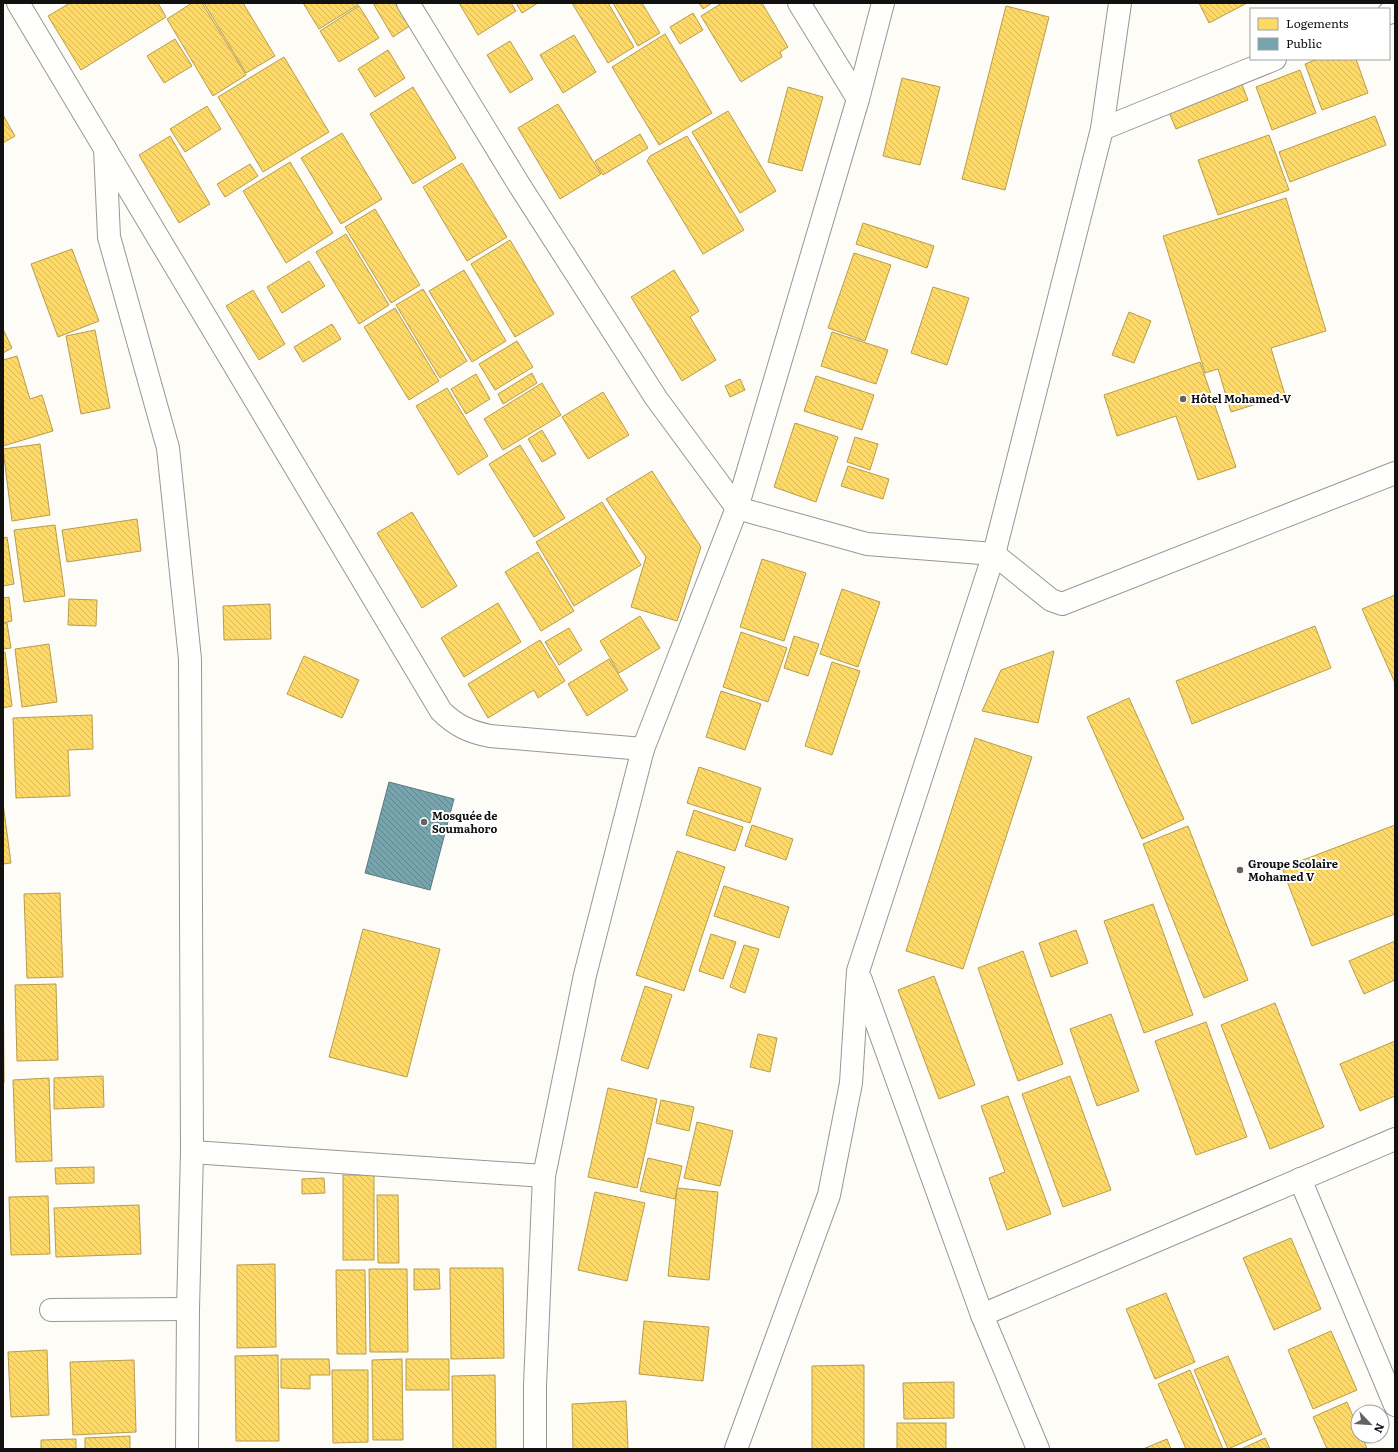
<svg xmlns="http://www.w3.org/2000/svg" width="1398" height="1452" font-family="Literata,serif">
	<defs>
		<pattern id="homes-back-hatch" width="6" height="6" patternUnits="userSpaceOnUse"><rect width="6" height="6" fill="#ffd966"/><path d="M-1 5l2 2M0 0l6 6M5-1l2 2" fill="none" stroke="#dab957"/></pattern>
		<pattern id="public-back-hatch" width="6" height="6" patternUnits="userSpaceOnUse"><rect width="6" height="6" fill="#76a5af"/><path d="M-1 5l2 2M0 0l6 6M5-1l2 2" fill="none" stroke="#5f858d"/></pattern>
	</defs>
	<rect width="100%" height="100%" fill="#fdfcf7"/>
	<!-- homes -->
	<g fill="url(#homes-back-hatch)" stroke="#b89d4c">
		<path d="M 70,3 L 158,3 L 166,17 L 81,70 L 48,16 Z"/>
		<path d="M 192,3 L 202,3 L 246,75 L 213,96 L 167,19 Z"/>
		<path d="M 204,3 L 243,3 L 275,56 L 246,73 Z"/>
		<path d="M 303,3 L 357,3 L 358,5 L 319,29 Z"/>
		<path d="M 377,3 L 398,3 L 411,25 L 393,37 L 374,5 Z"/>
		<path d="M 459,3 L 511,3 L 516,11 L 478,35 Z"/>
		<path d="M 516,3 L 538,3 L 522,13 Z"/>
		<path d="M 572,3 L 608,3 L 634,47 L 608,63 Z"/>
		<path d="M 613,3 L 642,3 L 660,33 L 638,46 Z"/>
		<path d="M 699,3 L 712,3 L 703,9 Z"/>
		<path d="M 722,3 L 762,3 L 788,47 L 780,52 L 782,57 L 741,82 L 701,16 Z"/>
		<path d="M 1199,3 L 1247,3 L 1209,23 Z"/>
		<path d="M 359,6 L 379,38 L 339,62 L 320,31 Z"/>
		<path d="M 1006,6 L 1049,17 L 1005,190 L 962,179 Z"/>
		<path d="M 693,13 L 703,30 L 680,44 L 670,27 Z"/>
		<path d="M 665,34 L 712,113 L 659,145 L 612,67 Z"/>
		<path d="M 574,35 L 596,72 L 563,93 L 540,55 Z"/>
		<path d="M 175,39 L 192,66 L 164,83 L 147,56 Z"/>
		<path d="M 510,41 L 533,79 L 510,93 L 487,55 Z"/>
		<path d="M 388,50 L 405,78 L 375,97 L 358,69 Z"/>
		<path d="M 284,57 L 329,132 L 263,172 L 218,97 Z"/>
		<path d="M 1318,59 L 1356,59 L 1368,93 L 1322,110 L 1305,64 Z"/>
		<path d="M 1300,70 L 1316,113 L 1272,130 L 1256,87 Z"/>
		<path d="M 902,78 L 940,87 L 920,165 L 883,156 Z"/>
		<path d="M 1241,82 L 1248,100 L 1176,129 L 1168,110 Z"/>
		<path d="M 413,87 L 456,158 L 413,184 L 370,114 Z"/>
		<path d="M 788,87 L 823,97 L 802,171 L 768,162 Z"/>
		<path d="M 558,104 L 601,174 L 560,199 L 518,128 Z"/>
		<path d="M 207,106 L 221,129 L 185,152 L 170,129 Z"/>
		<path d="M 728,111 L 776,191 L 740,213 L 692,132 Z"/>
		<path d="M 3,115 L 15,136 L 3,143 Z"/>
		<path d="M 1375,116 L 1386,145 L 1290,182 L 1279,152 Z"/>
		<path d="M 342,133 L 382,199 L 341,224 L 301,158 Z"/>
		<path d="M 640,134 L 648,148 L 603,175 L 595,161 Z"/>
		<path d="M 1269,135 L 1289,190 L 1218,215 L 1198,160 Z"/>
		<path d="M 170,136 L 210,204 L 179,223 L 139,155 Z"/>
		<path d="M 687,136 L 744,230 L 703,254 L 647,161 L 650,156 Z"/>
		<path d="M 290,162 L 333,233 L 286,263 L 243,191 Z"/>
		<path d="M 462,163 L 507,237 L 467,261 L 423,187 Z"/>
		<path d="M 250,164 L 258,176 L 225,197 L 217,184 Z"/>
		<path d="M 1286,198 L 1326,331 L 1271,348 L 1285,395 L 1231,412 L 1218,369 L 1205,373 L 1163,236 Z"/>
		<path d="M 375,209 L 420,285 L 391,303 L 345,227 Z"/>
		<path d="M 863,223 L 934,246 L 927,268 L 856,244 Z"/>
		<path d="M 346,234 L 389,305 L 359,324 L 316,252 Z"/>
		<path d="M 510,240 L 554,314 L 515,337 L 471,264 Z"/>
		<path d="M 72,249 L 99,321 L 58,337 L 31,264 Z"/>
		<path d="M 854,253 L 891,265 L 865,341 L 828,328 Z"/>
		<path d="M 309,261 L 325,286 L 282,313 L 267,287 Z"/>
		<path d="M 464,270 L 506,341 L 472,362 L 429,291 Z"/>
		<path d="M 674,270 L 699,311 L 690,317 L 716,360 L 682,381 L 631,297 Z"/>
		<path d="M 933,287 L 969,298 L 947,365 L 911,353 Z"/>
		<path d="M 423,289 L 467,361 L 440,378 L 396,305 Z"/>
		<path d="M 253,290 L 285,344 L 259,360 L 226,306 Z"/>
		<path d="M 395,308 L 439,381 L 409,400 L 364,327 Z"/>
		<path d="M 1129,312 L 1151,321 L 1134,363 L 1112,355 Z"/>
		<path d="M 332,324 L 341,339 L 303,362 L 294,347 Z"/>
		<path d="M 3,329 L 12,348 L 3,353 Z"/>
		<path d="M 95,330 L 110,408 L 81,414 L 66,336 Z"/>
		<path d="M 832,332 L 888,350 L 876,384 L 821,366 Z"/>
		<path d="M 517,341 L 533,367 L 495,390 L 479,364 Z"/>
		<path d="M 17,356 L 30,399 L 42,395 L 53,431 L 3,446 L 3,360 Z"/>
		<path d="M 1200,362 L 1236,467 L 1198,480 L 1176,416 L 1117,436 L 1104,395 Z"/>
		<path d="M 532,373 L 537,383 L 503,404 L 498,394 Z"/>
		<path d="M 476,374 L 490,399 L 466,414 L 451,389 Z"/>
		<path d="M 816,376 L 874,395 L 862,430 L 804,411 Z"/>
		<path d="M 740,379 L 745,390 L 730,397 L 725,386 Z"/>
		<path d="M 542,383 L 561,415 L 503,450 L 484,419 Z"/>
		<path d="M 447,388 L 488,456 L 458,475 L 416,406 Z"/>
		<path d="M 603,392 L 629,435 L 588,459 L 562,417 Z"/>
		<path d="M 795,423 L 838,437 L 816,502 L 774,487 Z"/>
		<path d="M 542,430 L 556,454 L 542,462 L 528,439 Z"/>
		<path d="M 855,437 L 878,444 L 870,470 L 847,462 Z"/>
		<path d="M 40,444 L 50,515 L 12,521 L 3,449 Z"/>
		<path d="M 520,445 L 565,518 L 534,537 L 489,464 Z"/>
		<path d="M 848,466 L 889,479 L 883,499 L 841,486 Z"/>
		<path d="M 652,471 L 701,547 L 677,621 L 631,607 L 646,557 L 606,499 Z"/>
		<path d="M 602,502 L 641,565 L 574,606 L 536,542 Z"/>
		<path d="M 412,512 L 457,586 L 422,608 L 377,533 Z"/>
		<path d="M 137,519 L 141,551 L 67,562 L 62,530 Z"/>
		<path d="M 55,525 L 65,596 L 24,602 L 14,530 Z"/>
		<path d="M 7,537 L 14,584 L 3,586 L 3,538 Z"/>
		<path d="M 538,552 L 574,611 L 541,631 L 505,572 Z"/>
		<path d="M 762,559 L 806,573 L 784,641 L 740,627 Z"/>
		<path d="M 842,589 L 880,602 L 858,667 L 820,654 Z"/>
		<path d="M 1395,595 L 1395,683 L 1362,609 Z"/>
		<path d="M 9,597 L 12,621 L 3,623 L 3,598 Z"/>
		<path d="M 69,599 L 97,600 L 96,626 L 68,625 Z"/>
		<path d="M 498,603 L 521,642 L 464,677 L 441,638 Z"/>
		<path d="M 270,604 L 271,639 L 224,640 L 223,606 Z"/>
		<path d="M 640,616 L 660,648 L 619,673 L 600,641 Z"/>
		<path d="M 3,623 L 7,623 L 11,648 L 3,649 Z"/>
		<path d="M 1315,626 L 1331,668 L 1192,724 L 1176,681 Z"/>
		<path d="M 569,628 L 582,650 L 559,665 L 545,642 Z"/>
		<path d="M 741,632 L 787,648 L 768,702 L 723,687 Z"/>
		<path d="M 794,636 L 819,644 L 808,676 L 784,668 Z"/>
		<path d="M 540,640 L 565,681 L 538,698 L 534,690 L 488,718 L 468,684 Z"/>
		<path d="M 49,644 L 57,702 L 22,707 L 15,649 Z"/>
		<path d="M 1054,651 L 1038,723 L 982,711 L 1001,670 Z"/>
		<path d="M 5,652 L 12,706 L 3,708 L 3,653 Z"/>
		<path d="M 304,656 L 359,680 L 342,718 L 287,694 Z"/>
		<path d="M 609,659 L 628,690 L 587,716 L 568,684 Z"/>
		<path d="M 832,662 L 860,671 L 832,755 L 805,746 Z"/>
		<path d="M 721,691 L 761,704 L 745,750 L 706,737 Z"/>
		<path d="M 1129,698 L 1184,819 L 1142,839 L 1087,717 Z"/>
		<path d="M 92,715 L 93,749 L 68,750 L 70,796 L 16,798 L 13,718 Z"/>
		<path d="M 975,738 L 1032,757 L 963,969 L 906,951 Z"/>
		<path d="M 699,767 L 761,788 L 750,823 L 687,803 Z"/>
		<path d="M 3,803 L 11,863 L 3,864 Z"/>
		<path d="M 694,810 L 743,827 L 735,851 L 686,835 Z"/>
		<path d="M 752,825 L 793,839 L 786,860 L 745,846 Z"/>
		<path d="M 1395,825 L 1395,914 L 1312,946 L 1282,868 Z"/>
		<path d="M 1188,826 L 1248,980 L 1204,998 L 1143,844 Z"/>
		<path d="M 677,851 L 725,867 L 684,991 L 636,975 Z"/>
		<path d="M 724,886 L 789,907 L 779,938 L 714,916 Z"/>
		<path d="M 60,893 L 63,977 L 27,978 L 24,894 Z"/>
		<path d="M 1153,904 L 1193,1015 L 1144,1033 L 1104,921 Z"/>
		<path d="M 363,929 L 440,949 L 407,1077 L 329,1057 Z"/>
		<path d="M 1076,930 L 1088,963 L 1051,977 L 1039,943 Z"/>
		<path d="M 711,934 L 736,942 L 723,979 L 699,971 Z"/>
		<path d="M 1395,941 L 1395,980 L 1364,994 L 1349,961 Z"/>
		<path d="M 744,945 L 759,949 L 745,993 L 730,987 Z"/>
		<path d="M 3,946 L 4,1083 L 3,1083 Z"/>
		<path d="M 1023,951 L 1063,1064 L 1018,1081 L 978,968 Z"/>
		<path d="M 934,976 L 975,1085 L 939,1099 L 898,990 Z"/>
		<path d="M 56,984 L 58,1060 L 17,1061 L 15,985 Z"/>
		<path d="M 645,986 L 672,995 L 648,1069 L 621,1060 Z"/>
		<path d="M 1275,1003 L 1324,1127 L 1270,1149 L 1221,1025 Z"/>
		<path d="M 1111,1014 L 1139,1091 L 1097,1106 L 1070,1029 Z"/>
		<path d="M 1206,1022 L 1247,1137 L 1196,1155 L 1155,1041 Z"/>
		<path d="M 758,1034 L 777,1038 L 770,1072 L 750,1067 Z"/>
		<path d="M 1395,1041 L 1395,1096 L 1360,1111 L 1340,1064 Z"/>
		<path d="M 103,1076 L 104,1107 L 54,1109 L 54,1078 Z"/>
		<path d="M 1070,1076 L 1111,1190 L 1063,1207 L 1022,1094 Z"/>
		<path d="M 49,1078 L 52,1161 L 16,1162 L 13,1080 Z"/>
		<path d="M 608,1088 L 657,1099 L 637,1188 L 588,1177 Z"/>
		<path d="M 1008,1096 L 1051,1214 L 1007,1230 L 989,1178 L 1005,1172 L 981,1106 Z"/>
		<path d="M 661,1100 L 694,1107 L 689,1131 L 656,1123 Z"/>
		<path d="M 697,1122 L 733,1131 L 720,1186 L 684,1178 Z"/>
		<path d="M 648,1158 L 682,1166 L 675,1199 L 640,1191 Z"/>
		<path d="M 94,1167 L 94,1183 L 56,1184 L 55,1168 Z"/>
		<rect x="343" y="1175" width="31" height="85"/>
		<path d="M 324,1178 L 325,1193 L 302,1194 L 302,1179 Z"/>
		<path d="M 677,1188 L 718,1192 L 709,1280 L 668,1276 Z"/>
		<path d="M 595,1192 L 645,1203 L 627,1281 L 578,1270 Z"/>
		<path d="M 377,1195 L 398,1195 L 399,1263 L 378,1263 Z"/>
		<path d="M 48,1196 L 50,1254 L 11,1255 L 9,1197 Z"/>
		<path d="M 139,1205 L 141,1254 L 56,1257 L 54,1208 Z"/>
		<path d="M 1291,1238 L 1321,1309 L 1274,1330 L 1243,1258 Z"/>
		<path d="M 275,1264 L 276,1347 L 237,1348 L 237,1265 Z"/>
		<path d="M 450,1268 L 503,1268 L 504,1358 L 451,1359 Z"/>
		<path d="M 369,1269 L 407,1269 L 408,1352 L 370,1352 Z"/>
		<path d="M 414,1269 L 439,1269 L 440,1289 L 414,1290 Z"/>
		<path d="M 336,1270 L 365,1270 L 366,1354 L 337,1354 Z"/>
		<path d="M 1166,1293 L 1195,1362 L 1155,1379 L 1126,1309 Z"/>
		<path d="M 644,1321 L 709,1327 L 703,1381 L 639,1374 Z"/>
		<path d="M 1331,1331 L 1357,1390 L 1313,1409 L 1288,1350 Z"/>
		<path d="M 47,1350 L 49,1415 L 11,1417 L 8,1352 Z"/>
		<path d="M 278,1355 L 279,1441 L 236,1441 L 235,1356 Z"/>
		<path d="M 1228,1356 L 1262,1434 L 1228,1449 L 1194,1370 Z"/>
		<path d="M 281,1359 L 329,1359 L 330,1375 L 310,1375 L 310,1389 L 281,1388 Z"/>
		<path d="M 402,1359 L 403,1440 L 373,1440 L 372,1360 Z"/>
		<rect x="406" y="1359" width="43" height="31"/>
		<path d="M 134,1360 L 136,1432 L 73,1435 L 70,1362 Z"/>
		<path d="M 864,1365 L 864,1449 L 812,1449 L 812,1366 Z"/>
		<path d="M 332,1370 L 368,1370 L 368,1442 L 333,1443 Z"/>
		<path d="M 1190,1370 L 1223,1449 L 1186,1449 L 1158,1384 Z"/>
		<path d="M 495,1375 L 496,1449 L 453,1449 L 452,1376 Z"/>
		<path d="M 954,1382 L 954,1418 L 904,1419 L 903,1383 Z"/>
		<path d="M 626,1401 L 628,1449 L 573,1449 L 572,1404 Z"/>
		<path d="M 1347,1402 L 1358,1428 L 1358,1436 L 1362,1436 L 1367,1449 L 1327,1449 L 1313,1417 Z"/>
		<rect x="897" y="1423" width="49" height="26"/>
		<path d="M 130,1436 L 130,1449 L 85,1449 L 85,1438 Z"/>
		<path d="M 1265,1438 L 1270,1449 L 1241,1449 Z"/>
		<path d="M 76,1439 L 76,1449 L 41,1449 L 41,1440 Z"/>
		<path d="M 1167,1439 L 1171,1449 L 1143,1449 Z"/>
	</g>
	<!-- public -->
	<path fill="url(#public-back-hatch)" stroke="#587980" d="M 389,782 L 454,799 L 430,890 L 365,873 Z"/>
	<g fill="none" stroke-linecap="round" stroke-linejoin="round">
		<!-- pedestrian casing -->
		<g stroke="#979795" stroke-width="24">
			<g id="pedestrian">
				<path d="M 1389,13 L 1395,10"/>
				<path d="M 1102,129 L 1275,59"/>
			</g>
		</g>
		<!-- minor casing -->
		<g stroke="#979795" stroke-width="24">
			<g id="minor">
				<path d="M 18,3 L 441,711 C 456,726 470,732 490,736 L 643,749"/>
				<path d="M 408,3 L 518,183 L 656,398 L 737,508 L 867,544 L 994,554 L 1051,600 L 1062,604 L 1395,473"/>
				<path d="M 799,3 L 858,99"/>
				<path d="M 105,148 L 109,237 L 168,448 L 190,659 L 192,1152 L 188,1309 L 187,1449"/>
				<path d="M 861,980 L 982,1315 L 1038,1449"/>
				<path d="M 192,1152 L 544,1176"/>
				<path d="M 1300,1179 L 1395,1405"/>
				<path d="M 51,1310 L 188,1309"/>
				<path d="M 982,1315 L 1395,1139"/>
				<path d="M 535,1449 L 535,1385 L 544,1176 L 585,975 L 643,749 L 737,508 L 858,99 L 883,3"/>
				<path d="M 736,1449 L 829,1195 L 851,1083 L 858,971 L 994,554 L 1102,129 L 1120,3"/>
			</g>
		</g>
		<!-- pedestrian -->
		<use href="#pedestrian" stroke="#fffffe" stroke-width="22"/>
		<!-- minor -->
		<use href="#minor" stroke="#fffffe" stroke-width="22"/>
	</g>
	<!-- markers -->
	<g fill="#646362" stroke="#fff" stroke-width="1.5">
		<circle cx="1183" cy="399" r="4"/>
		<circle cx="424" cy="822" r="4"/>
		<circle cx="1240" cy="870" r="4"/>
	</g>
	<g text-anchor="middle" stroke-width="4" stroke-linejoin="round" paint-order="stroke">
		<!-- poi labels -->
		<g font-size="11" font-weight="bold" fill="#111" stroke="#fff" text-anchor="start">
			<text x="1191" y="403">Hôtel Mohamed-V</text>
			<text x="432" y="820">Mosquée de<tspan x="432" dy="13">Soumahoro</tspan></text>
			<text x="1248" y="868">Groupe Scolaire<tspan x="1248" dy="13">Mohamed V</tspan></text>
		</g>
	</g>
	<!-- border -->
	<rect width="1398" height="1452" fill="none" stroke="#111111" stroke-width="8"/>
	<!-- legend -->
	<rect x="1250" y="8" width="140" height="52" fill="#ffffff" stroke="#a0a0a0"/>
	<rect x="1258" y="18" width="20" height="12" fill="#ffd966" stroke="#a0a0a0"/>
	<text x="1286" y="28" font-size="12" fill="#111111">Logements</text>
	<rect x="1258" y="38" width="20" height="12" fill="#76a5af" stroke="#a0a0a0"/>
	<text x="1286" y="48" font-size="12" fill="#111111">Public</text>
	<!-- north arrow -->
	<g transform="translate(1370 1424) rotate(115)"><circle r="19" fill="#ffffff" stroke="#a0a0a0"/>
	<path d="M0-3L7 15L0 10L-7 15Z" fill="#646362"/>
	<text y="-6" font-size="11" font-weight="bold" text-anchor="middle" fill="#111111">N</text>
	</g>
</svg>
